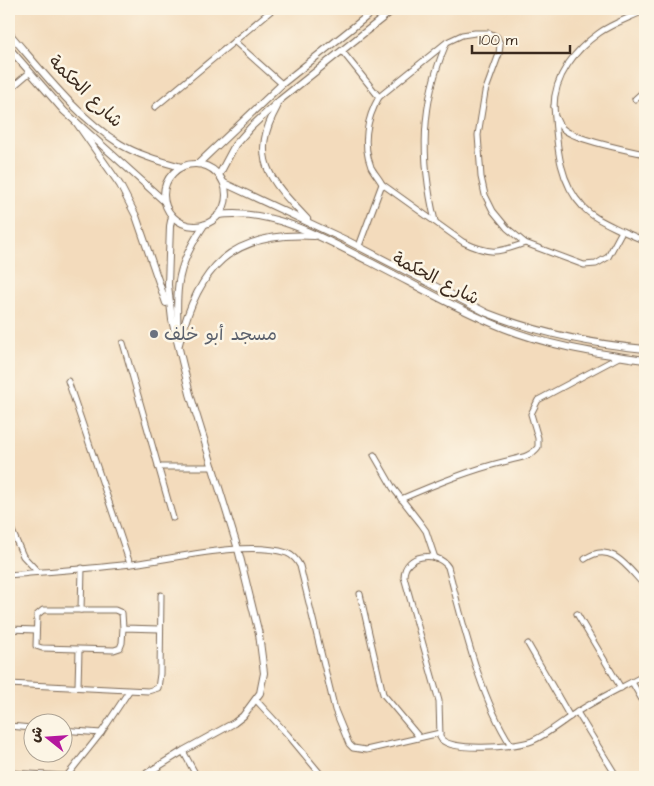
<svg xmlns="http://www.w3.org/2000/svg" width="654" height="786" font-family="'Architects Daughter','Playpen Sans Arabic',sans-serif">
	<rect width="100%" height="100%" fill="#fcf5e5"/>
	<filter id="ink" filterUnits="userSpaceOnUse"><feTurbulence type="fractalNoise" baseFrequency=".02" numOctaves="2"/><feDisplacementMap in="SourceGraphic" scale="10" xChannelSelector="R" yChannelSelector="G"/><feConvolveMatrix kernelMatrix="1 2 1 2 8 2 1 2 1" color-interpolation-filters="sRGB"/></filter>
	<filter id="wash" filterUnits="userSpaceOnUse"><feTurbulence type="fractalNoise" baseFrequency=".0096" numOctaves="4" result="noise"/><feDisplacementMap in="SourceGraphic" scale="20" xChannelSelector="R" yChannelSelector="G"/><feGaussianBlur stdDeviation="1.12" result="paint"/><feColorMatrix in="noise" values="0 0 0 0 0 0 0 0 0 0 0 0 0 0 0 0 0 1.4 0 .05"/><feComposite in="paint" operator="in"/></filter>
	<g filter="url(#wash)">
		<rect width="100%" height="100%" fill="#f3dbbc"/>
	</g>
	<g filter="url(#ink)">
		<g fill="none" stroke-linecap="round" stroke-linejoin="round">
			<!-- minor casing -->
			<g stroke="#7b6855" stroke-width="7">
				<g id="minor">
					<path d="M 234,41 L 282,84"/>
					<path d="M 342,51 L 379,97 L 447,42 L 462,35 L 475,33 L 489,33 L 497,37 L 500,44 L 499,54 L 485,92 L 478,135 L 481,177 L 485,195 L 493,211 L 507,228 L 525,243 L 584,265 L 596,264 L 608,257 L 622,231 C 608,224 593,218 583,207 C 557,180 557,140 554,106"/>
					<path d="M 9,90 L 29,73"/>
					<path d="M 379,97 C 367,118 362,143 371,167 C 374,173 379,178 382,184"/>
					<path d="M 635,99 L 645,90"/>
					<path d="M 155,107 L 273,9"/>
					<path d="M 554,107 C 554,76 575,50 599,33 C 613,23 630,18 645,10"/>
					<path d="M 556,118 C 557,121 559,125 562,128 C 574,140 627,150 645,154"/>
					<path d="M 435,221 C 420,158 421,103 446,44"/>
					<path d="M 622,231 L 645,241"/>
					<path d="M 359,246 L 382,184 L 463,242 C 490,255 498,253 525,243"/>
					<path d="M 123,343 L 173,518"/>
					<path d="M 68,381 L 130,564"/>
					<path d="M 374,455 L 393,488 L 421,524 L 426,531 L 435,558"/>
					<path d="M 158,467 L 213,467"/>
					<path d="M 401,499 C 436,484 470,470 507,461 C 518,458 531,457 538,447 L 538,438 L 531,414 L 538,400 L 619,357"/>
					<path d="M 9,524 L 23,556 L 38,572"/>
					<path d="M 585,559 C 611,540 628,568 645,586"/>
					<path d="M 9,575 C 49,571 90,569 131,564 C 173,559 247,540 287,553 C 294,556 297,560 300,566 L 335,710 L 349,744 L 353,748 L 366,750 L 440,733"/>
					<path d="M 360,594 L 383,694 L 419,737"/>
					<path d="M 81,610 L 82,568"/>
					<path d="M 577,614 L 621,688"/>
					<path d="M 123,628 L 122,643 L 120,648 L 114,650 L 42,648 L 36,646 L 37,615 L 43,610 L 115,610 L 122,613 L 123,628 L 160,629"/>
					<path d="M 9,629 L 36,630"/>
					<path d="M 528,644 L 570,717"/>
					<path d="M 632,682 L 645,705"/>
					<path d="M 9,684 L 148,691 L 158,688 L 160,674 L 161,595"/>
					<path d="M 78,686 L 79,650"/>
					<path d="M 256,700 L 288,735 L 323,777"/>
					<path d="M 577,712 L 617,777"/>
					<path d="M 9,726 L 32,728"/>
					<path d="M 62,730 L 101,733"/>
					<path d="M 511,745 C 480,698 463,623 448,567 C 437,550 404,554 404,577 L 439,701 L 440,737 C 446,753 517,747 532,741 C 548,734 563,721 577,712 C 599,698 623,687 645,675"/>
					<path d="M 183,751 L 197,777"/>
					<path d="M 9,773 L 67,776"/>
					<path d="M 66,777 L 101,733 L 129,691"/>
				</g>
			</g>
			<!-- tertiary casing -->
			<g stroke="#7b6855" stroke-width="8">
				<g id="tertiary">
					<path d="M 9,33 C 42,71 77,117 120,144 C 138,155 160,161 181,167"/>
					<path d="M 9,48 L 64,111 L 164,201"/>
					<path d="M 277,107 C 248,159 271,181 307,219"/>
					<path d="M 76,122 L 120,185 L 136,216 L 166,303"/>
					<circle cx="195" cy="195" r="31"/>
					<path d="M 198,164 L 282,84 L 376,9"/>
					<path d="M 219,175 L 235,145 L 251,127 L 280,100 L 394,9"/>
					<path d="M 224,183 L 348,241 L 487,313 C 538,333 591,344 645,349"/>
					<path d="M 218,215 C 272,208 321,237 368,261 C 410,282 451,306 494,324 C 542,345 594,353 645,360"/>
					<path d="M 178,334 C 175,287 177,265 204,225"/>
					<path d="M 179,344 C 198,267 231,231 314,236"/>
					<path d="M 141,777 L 183,751 L 234,723 L 243,716 L 260,693 L 264,673 L 259,634 L 238,549 L 190,394 L 172,320 L 168,285 L 170,226 L 172,216"/>
				</g>
			</g>
			<!-- minor -->
			<use href="#minor" stroke="#fff" stroke-width="5"/>
			<!-- tertiary -->
			<use href="#tertiary" stroke="#fff" stroke-width="6"/>
		</g>
	</g>
	<!-- markers -->
	<circle fill="#6b7280" stroke="#fcf5e5" stroke-width="2" cx="154" cy="334" r="5"/>
	<g text-anchor="middle" stroke-width="5" stroke-linejoin="round" paint-order="stroke">
		<!-- street labels -->
		<g font-size="18" fill="#3b2a1e" stroke="#fcf5e5">
			<text transform="translate(86 91) rotate(44)" y="6">شارع الحكمة</text>
			<text transform="translate(436 278) rotate(27)" y="6">شارع الحكمة</text>
		</g>
		<!-- worship labels -->
		<g font-size="18" fill="#5b616d" stroke="#fcf5e5" text-anchor="start">
			<text x="164" y="340">مسجد أبو خلف</text>
		</g>
	</g>
	<!-- margin -->
	<rect width="654" height="786" fill="none" stroke="#fcf5e5" stroke-width="30"/>
	<!-- north arrow -->
	<g transform="translate(48 738) rotate(287)"><circle r="24" fill="#fcf5e5" stroke="#afa495"/>
	<path d="M0-4L9 19L0 12L-9 19Z" fill="#b5179e"/>
	<text y="-8" font-size="14" font-weight="bold" text-anchor="middle" fill="#3b2a1e">ش</text>
	</g>
	<!-- scale -->
	<path d="M472 45v8h98v-8" fill="none" stroke="#3b2a1e" stroke-width="2.5"/>
	<text x="479" y="45" font-size="15" fill="#3b2a1e" stroke="#fcf5e5" stroke-width="4" paint-order="stroke">100 m</text>
</svg>
